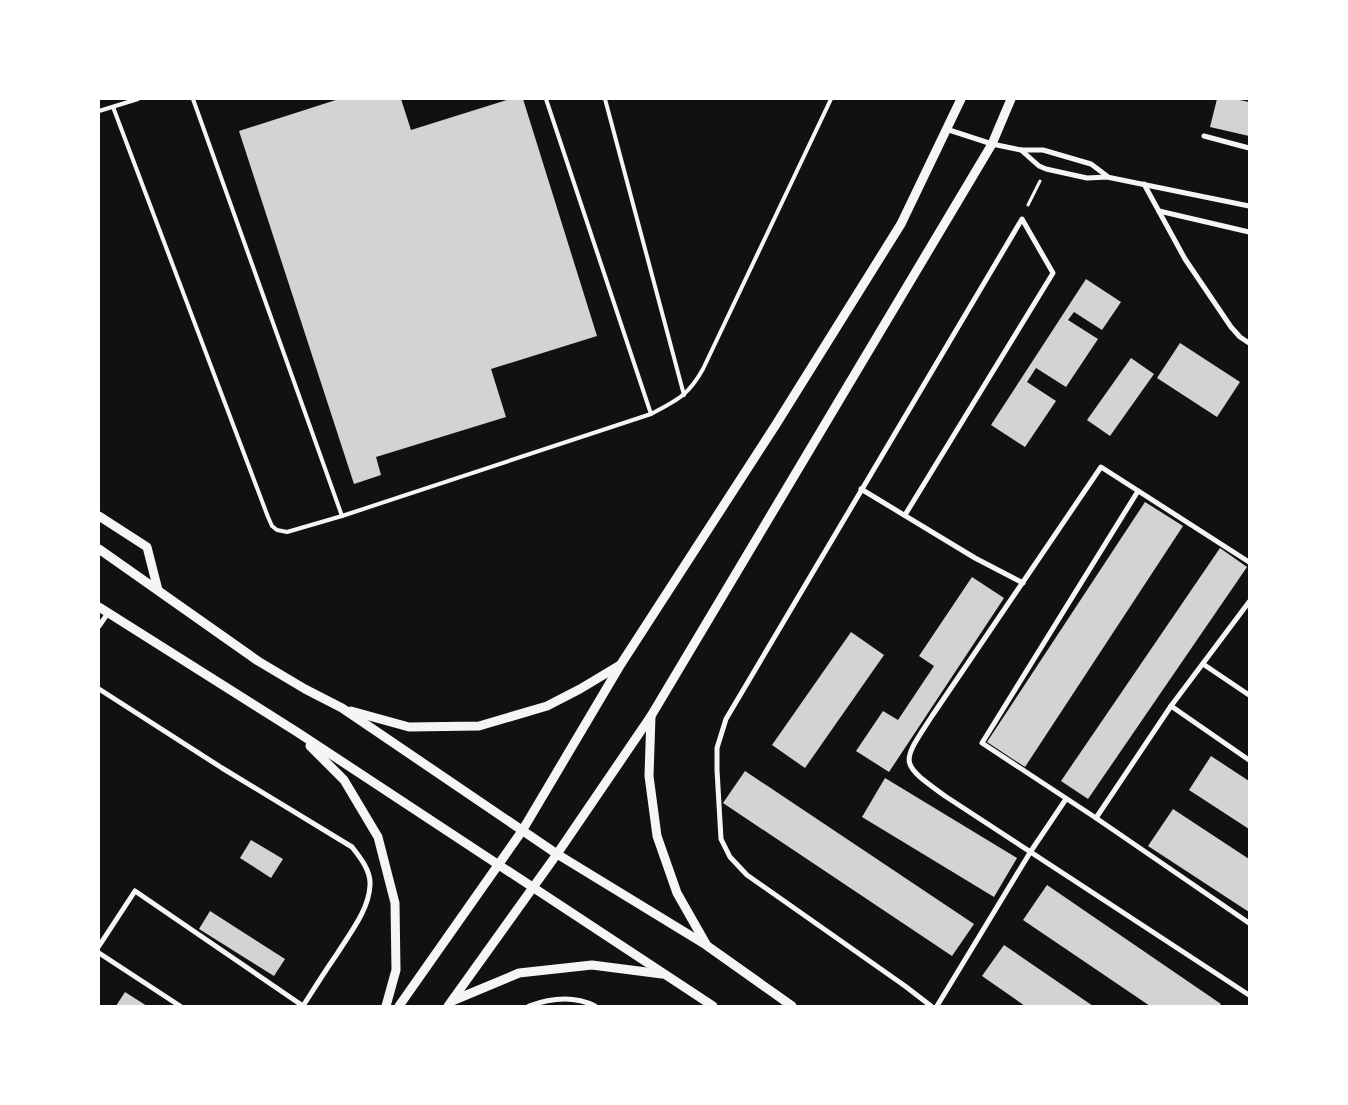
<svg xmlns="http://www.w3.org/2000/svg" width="1348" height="1105" font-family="Inter,sans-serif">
	<rect width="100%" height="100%" fill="#111"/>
	<!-- building -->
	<g fill="#d3d3d3">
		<path d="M 339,99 L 401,99 L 411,130 L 510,99 L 523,99 L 597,336 L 491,369 L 506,417 L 376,457 L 381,475 L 354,484 L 239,131 Z"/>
		<path d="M 1217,99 L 1235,99 L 1249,102 L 1249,136 L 1210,127 Z"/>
		<path d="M 1086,279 L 1121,302 L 1102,330 L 1074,312 L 1068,320 L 1098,339 L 1066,387 L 1036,368 L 1027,382 L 1056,401 L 1025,447 L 991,425 Z"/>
		<path d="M 1180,343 L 1240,382 L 1217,417 L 1157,378 Z"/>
		<path d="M 1131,358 L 1154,374 L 1110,436 L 1087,420 Z"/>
		<path d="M 1145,502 L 1183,526 L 1025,767 L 987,742 Z"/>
		<path d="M 1220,548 L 1247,567 L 1088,799 L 1061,781 Z"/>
		<path d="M 972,577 L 1004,598 L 889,772 L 856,751 L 883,711 L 898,720 L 934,666 L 919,656 Z"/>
		<path d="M 851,632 L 884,655 L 805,768 L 772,745 Z"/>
		<path d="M 1211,756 L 1249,781 L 1249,829 L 1189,790 Z"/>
		<path d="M 745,771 L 974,924 L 952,956 L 723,803 Z"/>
		<path d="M 885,778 L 1017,858 L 994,897 L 862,817 Z"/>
		<path d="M 1173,809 L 1249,859 L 1249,912 L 1148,846 Z"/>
		<path d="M 251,840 L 283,859 L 271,878 L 240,858 Z"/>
		<path d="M 1047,885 L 1221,1004 L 1219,1006 L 1150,1006 L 1023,920 Z"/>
		<path d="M 210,911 L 285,959 L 274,976 L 199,929 Z"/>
		<path d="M 1004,945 L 1093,1006 L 1025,1006 L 982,976 Z"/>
		<path d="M 125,992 L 147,1006 L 116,1006 Z"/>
	</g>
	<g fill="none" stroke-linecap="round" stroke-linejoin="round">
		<!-- path -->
		<path stroke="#f5f5f5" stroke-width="3" d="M 1028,205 L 1040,181"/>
		<!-- service -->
		<g stroke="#f5f5f5" stroke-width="4">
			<path d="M 193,99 L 342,516"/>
			<path d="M 546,99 L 651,414"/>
			<path d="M 605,99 L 684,395"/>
			<path d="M 113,107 L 268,517 L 272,526 L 277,530 L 287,532 L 342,516 L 651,414 C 677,400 688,396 703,369 L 831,99"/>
			<path d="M 99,111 L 138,99"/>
		</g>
		<!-- minor -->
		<g stroke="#f5f5f5" stroke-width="5">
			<path d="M 946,129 L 992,144 L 1021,150 L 1043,150 L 1091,164 L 1107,176"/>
			<path d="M 1204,136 L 1249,148"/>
			<path d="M 1021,150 L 1039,166 L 1046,169 L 1087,178 L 1107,177 L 1249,206"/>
			<path d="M 1144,184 L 1185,259 L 1231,327 L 1240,337 L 1249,343"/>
			<path d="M 1159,211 L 1249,232"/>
			<path d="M 861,489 L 975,558 L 1023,583"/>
			<path d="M 1138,491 L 982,743 L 1096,818 L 1249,923"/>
			<path d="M 905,515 L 1053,273 L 1022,219 L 726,719 L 717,748 L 717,770 L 721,839 L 730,857 L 747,875 L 905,986 L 931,1006"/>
			<path d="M 1249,562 L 1101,467 L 932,716 C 901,764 898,762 945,796 L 1249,995"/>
			<path d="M 99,626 L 108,613"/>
			<path d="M 1203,664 L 1249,695"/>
			<path d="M 99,689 L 222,768 L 352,847 C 360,857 371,871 370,885 C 369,910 350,933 337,954 C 325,971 314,989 303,1006"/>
			<path d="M 1171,706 L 1249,760"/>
			<path d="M 1096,818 L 1171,706 L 1249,602"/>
			<path d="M 99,946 L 135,891 L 303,1006"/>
			<path d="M 99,953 L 180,1006"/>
			<path d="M 529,1006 C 551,998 573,995 595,1006"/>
			<path d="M 937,1006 L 1031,851 L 1066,799"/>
		</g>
		<!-- tertiary -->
		<g stroke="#f5f5f5" stroke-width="9">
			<path d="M 99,516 L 147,547 L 158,590"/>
			<path d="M 99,549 L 258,661 L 305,689 L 342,708 L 557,854 L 706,945 L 792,1006"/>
			<path d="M 99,607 L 297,732 L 713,1006"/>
			<path d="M 351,711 L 409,727 L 479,726 L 547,706 L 580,689 L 620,665"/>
			<path d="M 651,716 L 649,776 L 657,836 L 677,893 L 706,944"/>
			<path d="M 310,746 L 344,780 L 378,837 L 395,903 L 396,970 L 386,1006"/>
			<path d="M 452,1001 L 519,973 L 592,965 L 662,974"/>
			<path d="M 399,1006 L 522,831 L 621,664 L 775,426 L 901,224 L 961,99"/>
			<path d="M 448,1006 L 557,854 L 651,716 L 992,144 L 1011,99"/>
		</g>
	</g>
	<!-- border -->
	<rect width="1348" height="1105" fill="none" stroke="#ffffff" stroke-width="200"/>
</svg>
